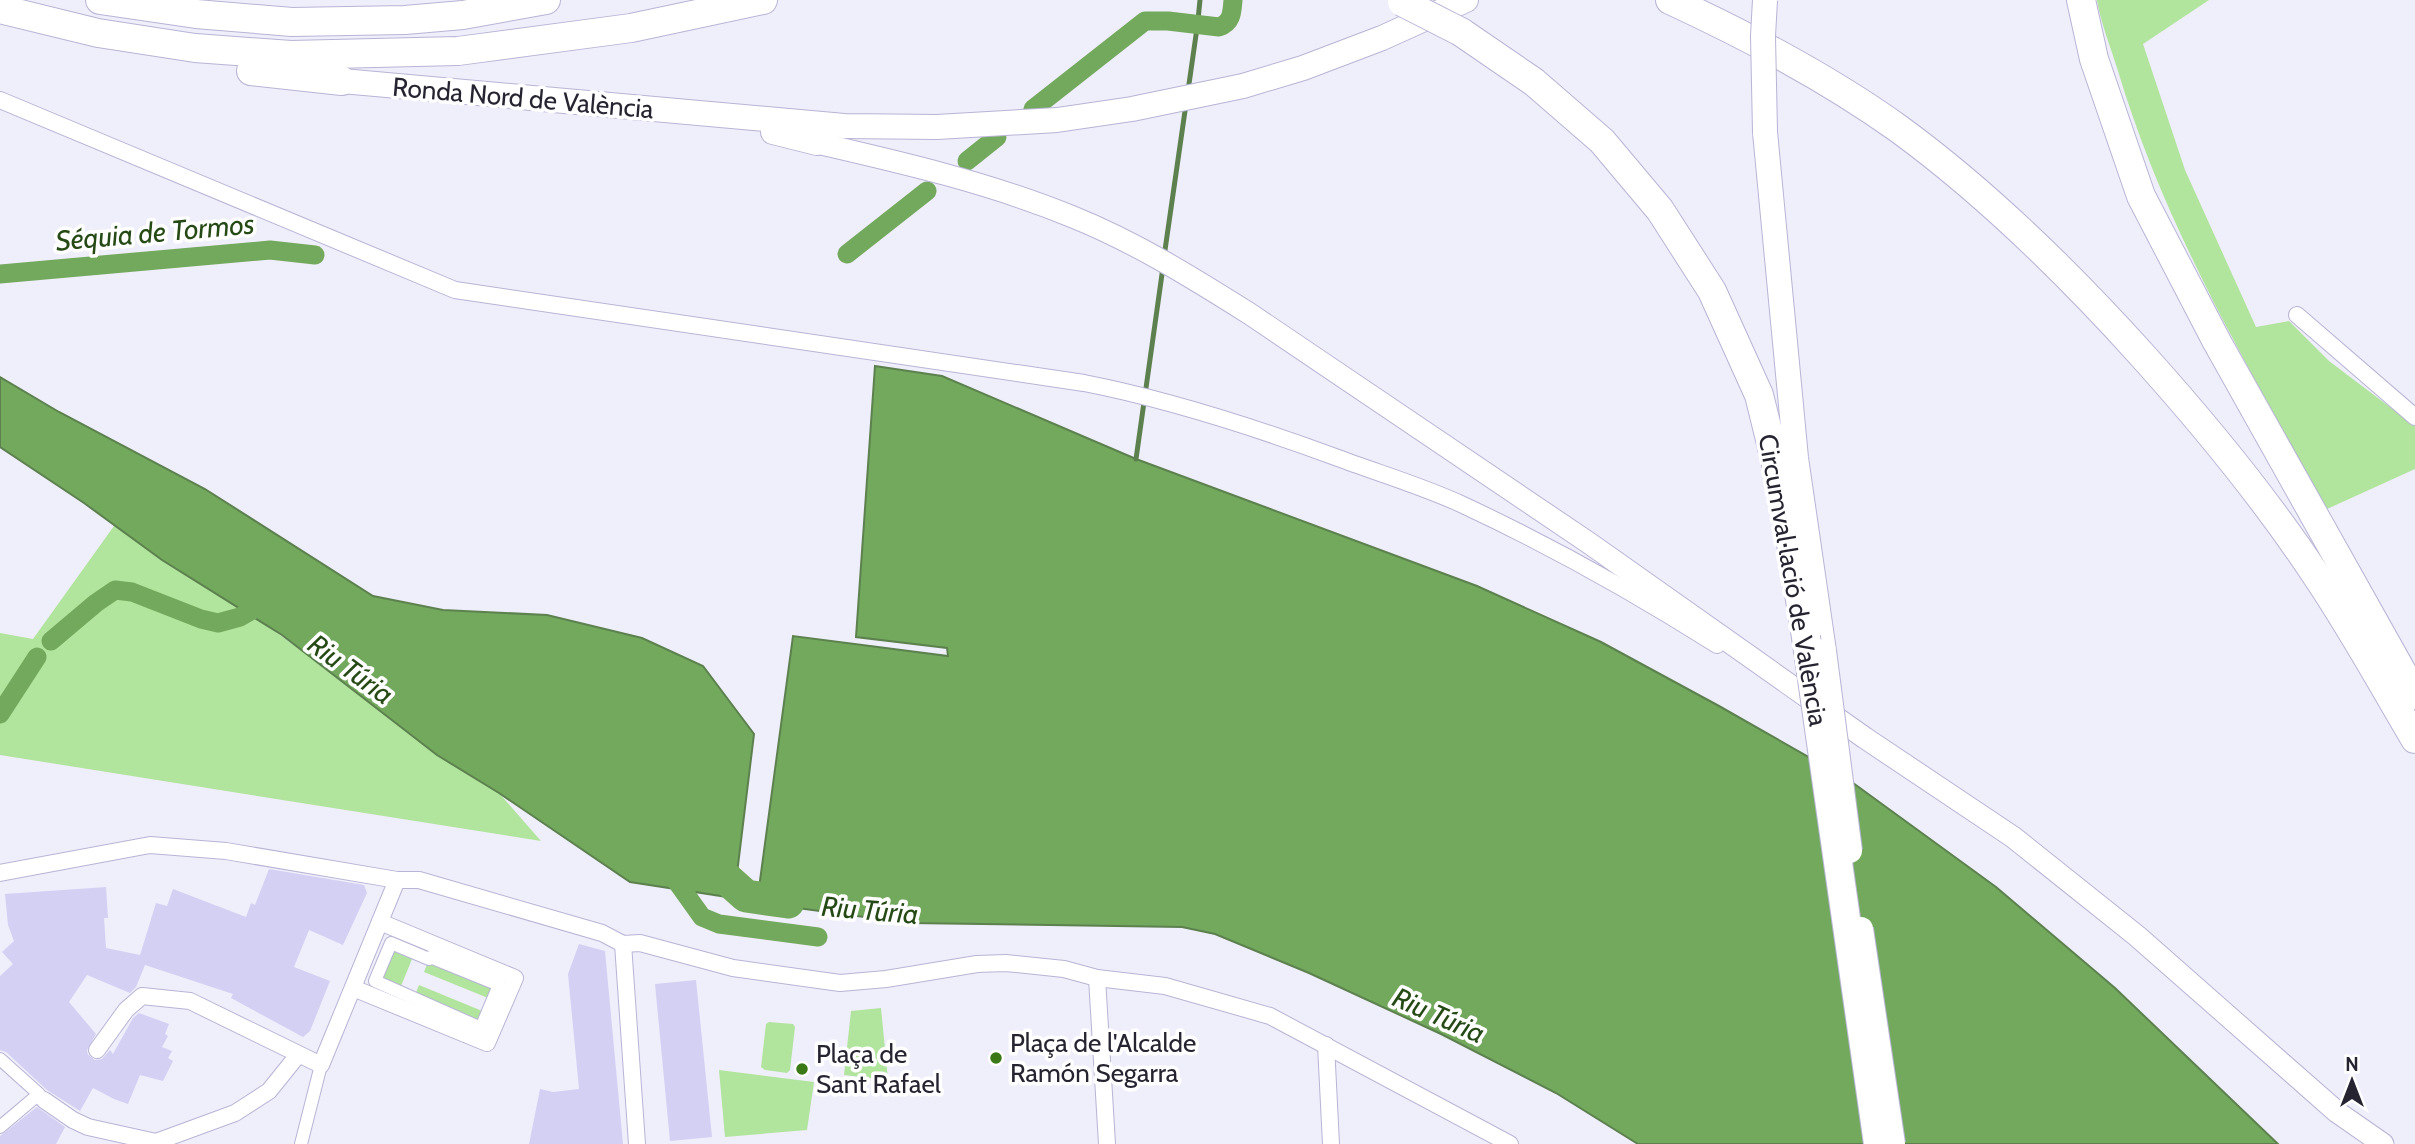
<svg xmlns="http://www.w3.org/2000/svg" width="2415" height="1144" font-family="Cabin,sans-serif">
	<rect width="100%" height="100%" fill="#efeefb"/>
	<!-- green -->
	<g fill="#b1e49d">
		<path d="M 2097,0 L 2209,0 L 2143,44 L 2185,170 L 2256,327 L 2289,321 L 2329,361 L 2415,426 L 2415,469 L 2327,509 C 2248,367 2165,228 2118,71 C 2111,48 2101,24 2097,0 Z"/>
		<path d="M 119,519 L 499,793 L 541,841 L 0,755 L 0,633 L 33,639 Z"/>
		<path d="M 388,949 L 412,959 L 399,991 L 375,981 Z"/>
		<path d="M 430,957 L 499,985 L 493,1000 L 424,972 Z"/>
		<path d="M 419,985 L 487,1013 L 481,1028 L 413,1000 Z"/>
		<path d="M 881,1008 L 888,1080 L 844,1075 L 851,1011 Z"/>
		<path d="M 769,1022 L 793,1024 L 795,1027 L 790,1070 L 787,1073 L 765,1070 L 761,1067 L 766,1024 Z"/>
		<path d="M 719,1070 L 814,1082 L 807,1130 L 725,1137 Z"/>
	</g>
	<!-- water -->
	<g fill="#73a95c" stroke="#5c814f" stroke-width="2">
		<path d="M 875,366 L 942,376 L 1136,459 L 1477,586 L 1601,642 L 1719,706 L 1849,780 L 1996,887 L 2115,988 L 2278,1144 L 1638,1144 L 1556,1093 L 1441,1034 L 1309,973 L 1215,934 L 1182,927 L 909,923 L 745,901 L 746,892 L 763,893 L 763,889 L 759,888 L 793,636 L 948,656 L 947,648 L 856,637 Z"/>
		<path d="M 0,377 L 59,412 L 205,489 L 373,596 L 443,610 L 547,615 L 642,638 L 703,666 L 754,734 L 734,898 L 630,882 L 499,793 L 437,755 L 282,635 L 162,560 L 84,503 L 0,447 Z"/>
	</g>
	<g fill="none" stroke-linecap="round" stroke-linejoin="round">
		<!-- stream -->
		<g stroke="#5c814f" stroke-width="5">
			<path d="M 1198,20 L 1200,0"/>
			<path d="M 1188,91 L 1197,28"/>
			<path d="M 1164,257 L 1186,104"/>
			<path d="M 1136,459 L 1163,267"/>
		</g>
		<!-- canal -->
		<g stroke="#73a95c" stroke-width="19">
			<path d="M 1033,109 L 1145,21 L 1168,21 L 1219,27 C 1232,23 1232,12 1233,0"/>
			<path d="M 967,161 L 997,137"/>
			<path d="M 847,254 L 927,191"/>
			<path d="M 0,274 L 270,250 L 315,255"/>
			<path d="M 51,641 L 96,603 L 115,590 L 132,592 L 201,619 L 218,623 L 240,617 L 263,604"/>
			<path d="M 0,714 L 37,657"/>
			<path d="M 667,868 L 702,917 L 719,924 L 818,937"/>
		</g>
		<!-- river -->
		<path stroke="#73a95c" stroke-width="33" d="M 702,862 L 709,863 L 746,896 L 788,902"/>
	</g>
	<!-- building -->
	<g fill="#d3d0f3">
		<path d="M 269,869 L 364,885 L 367,893 L 343,945 L 309,930 L 294,967 L 330,981 L 310,1031 L 303,1037 L 231,998 L 233,994 L 145,965 L 136,987 L 130,993 L 87,975 L 69,1002 L 96,1034 L 87,1050 L 88,1055 L 95,1060 L 102,1059 L 110,1050 L 113,1054 L 133,1018 L 139,1013 L 169,1024 L 165,1034 L 168,1036 L 162,1047 L 172,1051 L 168,1058 L 173,1061 L 163,1081 L 140,1075 L 128,1104 L 114,1099 L 93,1088 L 80,1111 L 47,1090 L 6,1052 L 0,1050 L 0,976 L 13,964 L 2,952 L 14,941 L 8,925 L 5,894 L 106,887 L 108,918 L 104,918 L 106,948 L 140,955 L 156,903 L 167,906 L 173,889 L 246,917 L 251,903 L 255,905 Z"/>
		<path d="M 579,944 L 605,951 L 623,1144 L 529,1144 L 540,1089 L 553,1092 L 579,1089 L 568,974 Z"/>
		<path d="M 696,980 L 712,1137 L 670,1141 L 655,984 Z"/>
		<path d="M 37,1107 L 65,1127 L 56,1144 L 0,1144 L 0,1136 Z"/>
	</g>
	<g fill="none" stroke-linecap="round" stroke-linejoin="round">
		<!-- pedestrian casing -->
		<g stroke="#b8b4d5" stroke-width="14">
			<g id="pedestrian">
				<path d="M 391,943 L 429,959 L 430,957 L 499,985 L 481,1028 L 375,981 Z"/>
				<path d="M 0,1059 L 39,1094 L 0,1127"/>
				<path d="M 301,1144 L 321,1065"/>
			</g>
		</g>
		<!-- minor casing -->
		<g stroke="#b8b4d5" stroke-width="18">
			<g id="minor">
				<path d="M 0,100 L 455,290 L 1084,383 C 1171,400 1254,427 1338,458 C 1378,473 1422,486 1461,504 C 1549,545 1635,593 1717,645"/>
				<path d="M 2297,315 L 2415,417"/>
				<path d="M 0,873 L 150,845 L 226,851 L 397,880 L 419,880 L 602,933 L 623,944 L 640,943 L 733,968 L 840,983 L 886,979 L 977,964 L 1006,963 L 1064,969 L 1097,978 L 1165,986 L 1270,1016 L 1510,1144"/>
				<path d="M 623,944 L 637,1144"/>
				<path d="M 1097,978 L 1107,1144"/>
				<path d="M 353,988 L 487,1043 L 515,978 L 380,922"/>
				<path d="M 1326,1045 L 1331,1144"/>
				<path d="M 97,1050 L 126,1010 L 142,996 L 190,1001 L 321,1065 L 397,880"/>
				<path d="M 44,1100 L 73,1120 L 88,1127 L 156,1142 L 235,1113 L 269,1091 L 298,1055"/>
			</g>
		</g>
		<!-- secondary casing -->
		<g stroke="#b8b4d5" stroke-width="23">
			<path id="secondary" d="M 817,143 C 904,163 990,183 1073,217 C 1135,242 1193,278 1250,314 L 1589,543 L 1865,738 L 2013,837 L 2137,936 L 2337,1112 L 2383,1144"/>
		</g>
		<!-- trunk casing -->
		<g stroke="#b8b4d5" stroke-width="26">
			<g id="trunk">
				<path d="M 342,81 L 844,126 L 937,127 L 1057,120 L 1132,109 L 1243,86 L 1303,68 L 1382,38 L 1466,0"/>
				<path d="M 773,132 L 817,143"/>
				<path d="M 1765,132 L 1796,458 L 1824,651"/>
			</g>
		</g>
		<!-- motorway casing -->
		<g stroke="#b8b4d5" stroke-width="30">
			<g id="motorway">
				<path d="M 100,0 L 196,14 L 292,22 L 405,20 L 463,15 L 546,0"/>
				<path d="M 1670,0 C 1750,37 1828,78 1899,129 C 1988,194 2068,273 2142,355 C 2205,425 2266,499 2318,578 C 2353,630 2383,685 2415,739"/>
				<path d="M 2081,0 L 2094,59 L 2141,196 L 2217,342 L 2415,695"/>
				<path d="M 0,9 L 98,33 L 195,48 L 291,55 L 458,51 L 631,28 L 763,0"/>
				<path d="M 1461,32 L 1534,82 L 1602,141 L 1660,210 L 1712,291 L 1759,395 L 1782,488 L 1806,637"/>
				<path d="M 251,71 L 342,81"/>
			</g>
		</g>
		<!-- pedestrian -->
		<use href="#pedestrian" stroke="#fff" stroke-width="12"/>
		<!-- minor -->
		<use href="#minor" stroke="#fff" stroke-width="16"/>
		<!-- secondary -->
		<use href="#secondary" stroke="#fff" stroke-width="21"/>
		<!-- trunk -->
		<use href="#trunk" stroke="#fff" stroke-width="24"/>
		<!-- motorway -->
		<use href="#motorway" stroke="#fff" stroke-width="28"/>
		<!-- trunk-bridge casing -->
		<g stroke="#b8b4d5" stroke-width="26" stroke-linecap="butt">
			<g id="trunk-bridge">
				<path d="M 1765,0 L 1763,36 L 1765,132"/>
				<path d="M 1824,651 L 1850,851"/>
				<path d="M 1861,929 L 1893,1144"/>
			</g>
		</g>
		<!-- motorway-bridge casing -->
		<g stroke="#b8b4d5" stroke-width="30" stroke-linecap="butt">
			<g id="motorway-bridge">
				<path d="M 1402,2 L 1461,32"/>
				<path d="M 1806,637 L 1878,1144"/>
			</g>
		</g>
		<!-- trunk-bridge -->
		<use href="#trunk-bridge" stroke="#fff" stroke-width="24"/>
		<!-- motorway-bridge -->
		<use href="#motorway-bridge" stroke="#fff" stroke-width="28"/>
	</g>
	<!-- markers -->
	<g fill="#3a7915" stroke="#fff" stroke-width="2.5">
		<circle cx="996" cy="1058" r="7"/>
		<circle cx="802" cy="1069" r="7"/>
	</g>
	<g text-anchor="middle" stroke-width="7" stroke-linejoin="round" paint-order="stroke">
		<!-- street labels -->
		<g font-size="26" fill="#252430" stroke="#fff">
			<text transform="translate(523 98) rotate(5)" y="9">Ronda Nord de València</text>
			<text transform="translate(1793 580) rotate(80)" y="9">Circumval·lació de València</text>
		</g>
		<!-- poi labels -->
		<g font-size="26" fill="#252430" stroke="#fff" text-anchor="start">
			<text x="1010" y="1052">Plaça de l'Alcalde<tspan x="1010" dy="30">Ramón Segarra</tspan></text>
			<text x="816" y="1063">Plaça de<tspan x="816" dy="30">Sant Rafael</tspan></text>
		</g>
		<!-- water labels -->
		<g font-size="28" font-style="italic" fill="#264a15" stroke="#fff">
			<text transform="translate(155 232) rotate(-5)" y="10">Séquia de Tormos</text>
			<text transform="translate(351 669) rotate(36)" y="10">Riu Túria</text>
			<text transform="translate(870 910) rotate(5)" y="10">Riu Túria</text>
			<text transform="translate(1439 1015) rotate(24)" y="10">Riu Túria</text>
		</g>
	</g>
	<!-- north arrow -->
	<g transform="translate(2352 1081)" stroke="#ffffff" stroke-width="5" paint-order="stroke">
	<path d="M0-5L12 26L0 18L-12 26Z" fill="#252430"/>
	<text y="-10" font-size="19" font-weight="bold" text-anchor="middle" fill="#252430">N</text>
	</g>
</svg>
